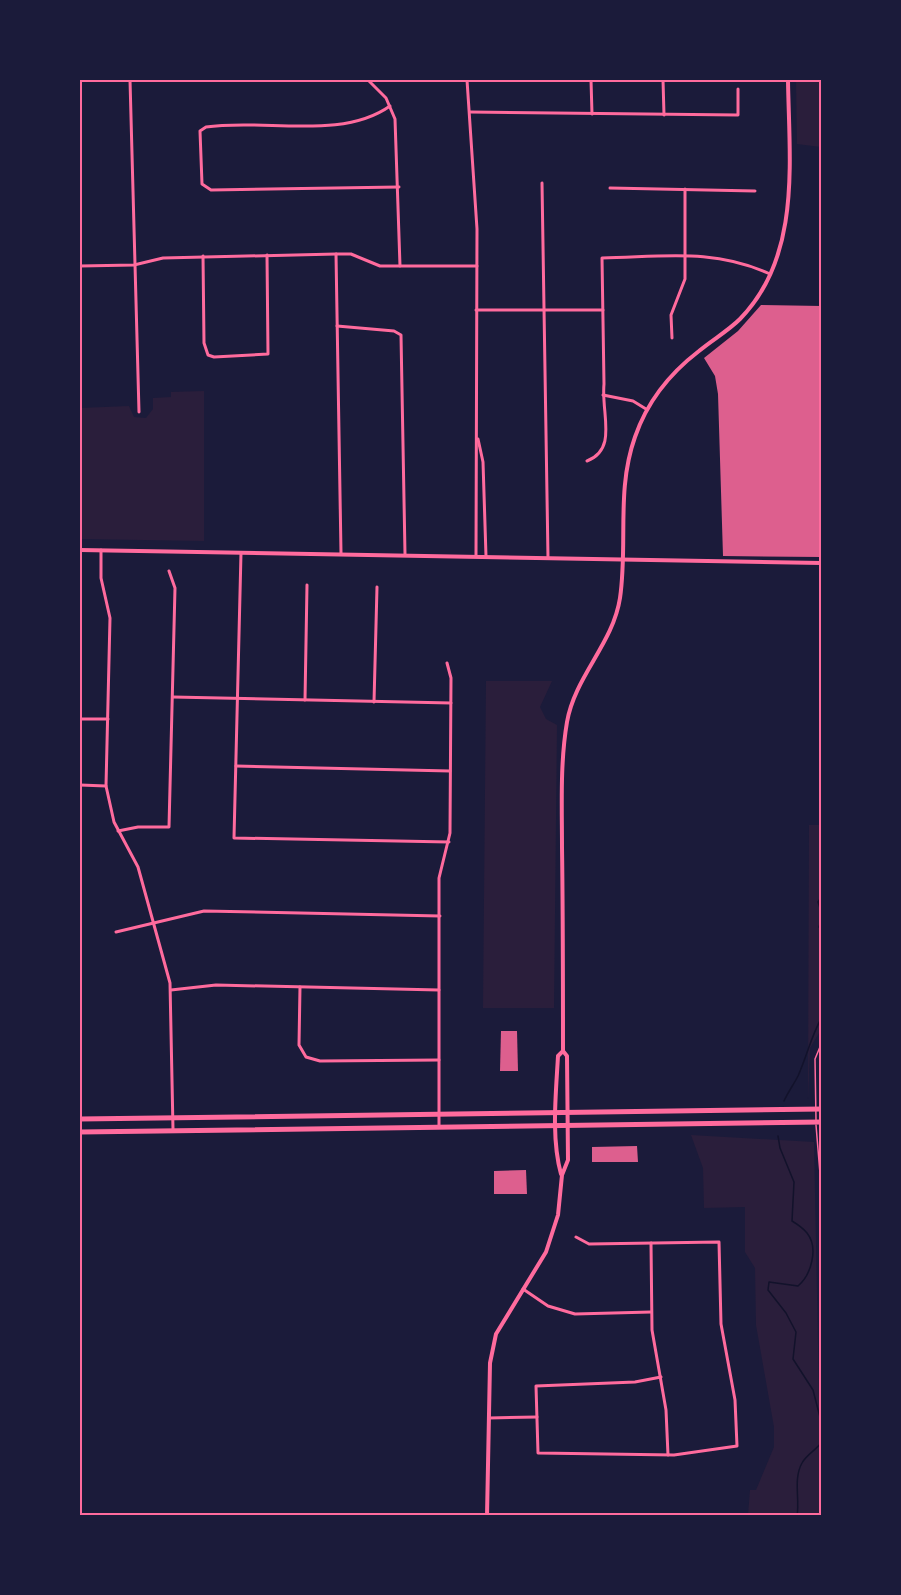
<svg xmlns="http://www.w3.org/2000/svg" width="901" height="1595" font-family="'Playfair Display',serif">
	<rect width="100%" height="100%" fill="#1b1b3a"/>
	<!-- green -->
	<g fill="#2a1e3b">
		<path d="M 796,80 L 821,80 L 821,147 L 797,144 Z"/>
		<path d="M 204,391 L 204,541 L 82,539 L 80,408 L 129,406 L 134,417 L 146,418 L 153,409 L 153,398 L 171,397 L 171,392 Z"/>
		<path d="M 486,681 L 552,681 L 540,707 L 546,719 L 557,725 L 554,1008 L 483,1008 Z"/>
		<path d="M 809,825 L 821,825 L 822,1028 L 810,1048 L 808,1099 Z"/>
		<path d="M 691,1135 L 814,1142 L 819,1396 L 822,1404 L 821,1515 L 748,1515 L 750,1490 L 756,1490 L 774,1447 L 774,1427 L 756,1325 L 755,1268 L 745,1252 L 745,1207 L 704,1208 L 703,1168 Z"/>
	</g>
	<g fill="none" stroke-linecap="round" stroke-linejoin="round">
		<!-- stream -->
		<g stroke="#12122b" stroke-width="1.5">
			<path d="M 822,896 L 818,902 L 822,914"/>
			<path d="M 822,918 L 819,927 L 822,930"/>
			<path d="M 784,1101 C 788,1092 794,1084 798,1076 C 807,1056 811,1036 822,1017"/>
			<path d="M 778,1136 L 780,1148 L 794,1182 L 792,1221 C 797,1224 803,1228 807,1233 C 819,1248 811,1275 798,1286 L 769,1282 L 768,1290 L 786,1313 L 796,1332 L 793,1359 L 813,1390 L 822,1425"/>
			<path d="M 797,1516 C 800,1499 793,1479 802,1463 C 806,1455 816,1450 822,1442"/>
		</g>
	</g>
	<!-- building -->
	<g fill="#dd5f8e">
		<path d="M 761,305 L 822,306 L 822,557 L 723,556 L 718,394 L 715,376 L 704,358 L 738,331 Z"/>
		<path d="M 501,1031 L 517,1031 L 518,1071 L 500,1071 Z"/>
		<path d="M 637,1146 L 638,1162 L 592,1162 L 592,1147 Z"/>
		<path d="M 526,1170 L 527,1194 L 494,1194 L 494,1171 Z"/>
	</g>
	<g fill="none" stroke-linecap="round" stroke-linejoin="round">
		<!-- service -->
		<g stroke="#ff6b9d" stroke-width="1.5">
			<path d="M 816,1120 L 815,1059 L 822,1042"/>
			<path d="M 816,1125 L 822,1198"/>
		</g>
		<!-- minor -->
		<g stroke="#ff6b9d" stroke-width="3">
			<path d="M 130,80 L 139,412"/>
			<path d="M 368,80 L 386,98 L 395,119 L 400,266"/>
			<path d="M 467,80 L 477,229 L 476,556"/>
			<path d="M 591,80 L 592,114"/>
			<path d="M 663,80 L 664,115"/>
			<path d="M 390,106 C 341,141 263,118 206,127 L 200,131 L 202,184 L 211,190 L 399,187"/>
			<path d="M 470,112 L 738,115 L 738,89"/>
			<path d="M 542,183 L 548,558"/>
			<path d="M 610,188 L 755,191"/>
			<path d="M 336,254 L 341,553"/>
			<path d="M 203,256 L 204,343 L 208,355 L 214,357 L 268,354 L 267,255"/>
			<path d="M 80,266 L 134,265 L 163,258 L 336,254 L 351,254 L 380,266 L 477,266"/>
			<path d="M 476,310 L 603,310"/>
			<path d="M 337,326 L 394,331 L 401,335 L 405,554"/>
			<path d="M 672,338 L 671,315 L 685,279 L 685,189"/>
			<path d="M 603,395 L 633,401 L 646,409"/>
			<path d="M 478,439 L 483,462 L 486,556"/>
			<path d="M 587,461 C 618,449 601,414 604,384 L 602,258 C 663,257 713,248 770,274"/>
			<path d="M 101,550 L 101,578 L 110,618 L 106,786 L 114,822 L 138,867 L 170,983 L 173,1129"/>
			<path d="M 241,553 L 234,838 L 449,842"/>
			<path d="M 173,697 L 451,703"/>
			<path d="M 305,700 L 307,585"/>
			<path d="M 374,702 L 377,587"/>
			<path d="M 80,719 L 108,719"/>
			<path d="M 236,766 L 450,771"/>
			<path d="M 80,785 L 106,786"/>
			<path d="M 118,831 L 138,827 L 169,827 L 175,588 L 169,571"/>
			<path d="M 116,932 L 204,911 L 440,916"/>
			<path d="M 300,987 L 299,1045 L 306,1057 L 320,1061 L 439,1060"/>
			<path d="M 171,990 L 216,985 L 439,990"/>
			<path d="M 439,1127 L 439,878 L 450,833 L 451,678 L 447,663"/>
			<path d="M 576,1237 L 589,1244 L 719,1242 L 721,1324 L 735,1400 L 737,1446 L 674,1455 L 538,1453 L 536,1386 L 635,1382 L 661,1377"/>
			<path d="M 651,1243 L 652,1330 L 666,1410 L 668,1455"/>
			<path d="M 523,1289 L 548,1306 L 575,1314 L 651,1312"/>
			<path d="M 489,1418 L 537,1417"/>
		</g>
		<!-- tertiary -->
		<g stroke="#ff6b9d" stroke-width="4">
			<path d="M 80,550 L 822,563"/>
			<path d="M 561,1174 C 551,1138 556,1093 558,1056 L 563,1051"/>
			<path d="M 487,1516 L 490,1363 L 496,1334 L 546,1252 L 558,1215 L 562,1175 L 568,1160 L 567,1056 L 563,1051 C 563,983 563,915 562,847 C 562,806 560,763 567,722 C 575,676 613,644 620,598 C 628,544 616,490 635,437 C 647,402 669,374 699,351 C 712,340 728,331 740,319 C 802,256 789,159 788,80"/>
		</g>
		<!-- trunk -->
		<g stroke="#ff6b9d" stroke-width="5">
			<path d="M 80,1119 L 822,1109"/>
			<path d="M 80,1132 L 822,1122"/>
		</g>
	</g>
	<!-- border -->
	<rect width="901" height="1595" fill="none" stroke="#1b1b3a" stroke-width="162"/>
	<rect x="81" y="81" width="739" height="1433" fill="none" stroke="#ff6b9d" stroke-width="2"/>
</svg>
